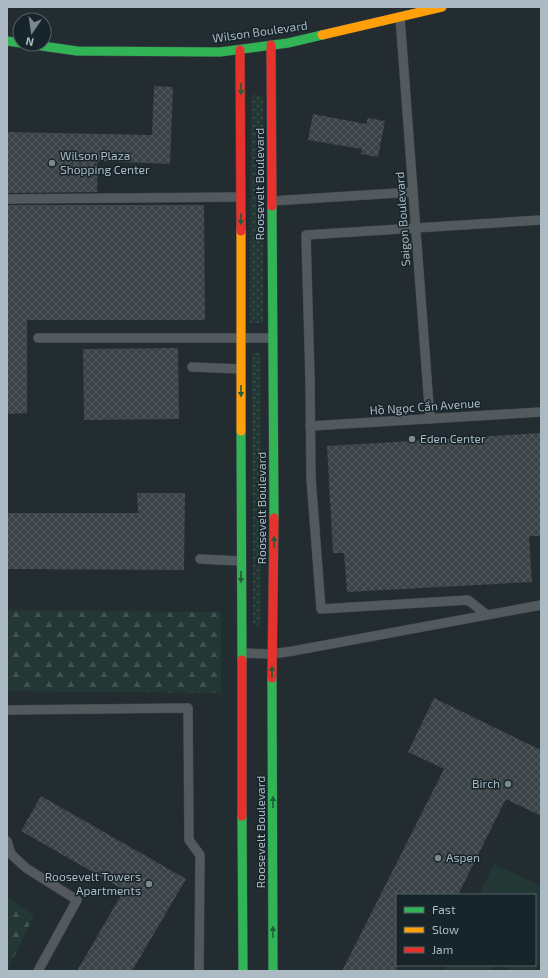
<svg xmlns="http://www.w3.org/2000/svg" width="548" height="978" font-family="'Exo 2',sans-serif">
	<defs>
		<pattern id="grass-dots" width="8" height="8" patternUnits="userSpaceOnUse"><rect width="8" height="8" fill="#233834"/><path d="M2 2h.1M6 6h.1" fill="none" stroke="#405350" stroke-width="1.8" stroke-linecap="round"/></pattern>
		<pattern id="forest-firs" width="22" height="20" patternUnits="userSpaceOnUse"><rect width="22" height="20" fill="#233834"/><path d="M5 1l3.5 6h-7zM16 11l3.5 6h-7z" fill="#405350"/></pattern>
		<pattern id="building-cross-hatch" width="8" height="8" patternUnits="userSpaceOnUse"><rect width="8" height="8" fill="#3b4346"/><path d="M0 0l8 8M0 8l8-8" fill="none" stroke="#555c5f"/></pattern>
	</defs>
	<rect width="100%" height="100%" fill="#232c30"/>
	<!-- grass -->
	<g fill="url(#grass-dots)">
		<path d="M 255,94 L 263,98 L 263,323 L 250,323 L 251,98 Z"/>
		<path d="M 256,352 L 261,355 L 261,623 L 257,627 L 253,624 L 252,358 L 252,354 Z"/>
	</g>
	<!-- forest -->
	<g fill="url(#forest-firs)">
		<path d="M 7,610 L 221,612 L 221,693 L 7,691 Z"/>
		<path d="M 7,897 L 34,916 L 7,971 Z"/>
	</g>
	<!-- park -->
	<g fill="#233834">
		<path d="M 494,864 L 541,886 L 541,960 L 536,971 L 513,971 L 500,965 L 535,965 L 535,895 L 479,895 Z"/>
		<path d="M 446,965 L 494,965 L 491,971 L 443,971 Z"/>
	</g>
	<!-- building -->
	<g fill="url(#building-cross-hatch)">
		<path d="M 154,86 L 173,87 L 170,164 L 98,161 L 97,192 L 7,193 L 7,132 L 152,135 Z"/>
		<path d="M 313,114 L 366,124 L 368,118 L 385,121 L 378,157 L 361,154 L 362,149 L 308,140 Z"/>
		<path d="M 7,205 L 204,205 L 205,320 L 27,320 L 27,413 L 7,414 Z"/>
		<path d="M 178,348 L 179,419 L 84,420 L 83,349 Z"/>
		<path d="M 541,433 L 541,536 L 529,536 L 532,582 L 347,592 L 344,553 L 333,553 L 327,446 Z"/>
		<path d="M 137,493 L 185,493 L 184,570 L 7,569 L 7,513 L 138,513 Z"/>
		<path d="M 434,698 L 541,750 L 541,816 L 506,799 L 458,895 L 397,895 L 397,971 L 342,971 L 444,769 L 408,752 Z"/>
		<path d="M 41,796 L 186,879 L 132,971 L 77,971 L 124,890 L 21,831 Z"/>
	</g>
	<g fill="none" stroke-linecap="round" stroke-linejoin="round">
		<!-- lane casing -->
		<g stroke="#41484b" stroke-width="10">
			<g id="lane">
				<path d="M 400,17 L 430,419"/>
				<path d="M 7,199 L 241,197"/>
				<path d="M 272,201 L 413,192"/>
				<path d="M 38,338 L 273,338"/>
				<path d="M 192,367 L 241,369"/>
				<path d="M 310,426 L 541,412"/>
				<path d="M 200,559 L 241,561"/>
				<path d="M 487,615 L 468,600 L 321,609 L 311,478 L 310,379 L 306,235 L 541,220"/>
				<path d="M 242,653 L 272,654 L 293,651 L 541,605"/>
				<path d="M 7,710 L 188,708 L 189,840 L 200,855 L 199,971"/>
				<path d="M 7,841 L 11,854 L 26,868 L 77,900 L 38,971"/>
			</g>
		</g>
		<!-- fast casing -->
		<g stroke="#41484b" stroke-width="10">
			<g id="fast">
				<path d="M 7,41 L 77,51 L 220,52 L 288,43 L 322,35"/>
				<path d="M 272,206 L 274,518"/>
				<path d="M 241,431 L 242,660"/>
				<path d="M 272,678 L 273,971"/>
				<path d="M 242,816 L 243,971"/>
			</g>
		</g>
		<!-- slow casing -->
		<g stroke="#41484b" stroke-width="10">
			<g id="slow">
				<path d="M 322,35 L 442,7"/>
				<path d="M 241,231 L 241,431"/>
			</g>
		</g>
		<!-- jam casing -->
		<g stroke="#41484b" stroke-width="10">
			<g id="jam">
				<path d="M 271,45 L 272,206"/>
				<path d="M 240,50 L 241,231"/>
				<path d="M 242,660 L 242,816"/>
				<path d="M 272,678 L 274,518"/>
			</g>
		</g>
		<!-- lane -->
		<use href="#lane" stroke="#525a5e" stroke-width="9"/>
		<!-- fast -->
		<use href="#fast" stroke="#30b455" stroke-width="9"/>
		<!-- slow -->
		<use href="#slow" stroke="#ff9f0a" stroke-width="9"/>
		<!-- jam -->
		<use href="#jam" stroke="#e5322d" stroke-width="9"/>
	</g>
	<!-- one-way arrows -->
	<defs><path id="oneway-solid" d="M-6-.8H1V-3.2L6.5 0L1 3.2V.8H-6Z"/></defs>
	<g fill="#215e3b">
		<use href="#oneway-solid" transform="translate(241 89) rotate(89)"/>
		<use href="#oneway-solid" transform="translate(241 219) rotate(90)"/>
		<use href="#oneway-solid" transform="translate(241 391) rotate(90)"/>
		<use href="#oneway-solid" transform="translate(274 542) rotate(-90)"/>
		<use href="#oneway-solid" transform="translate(241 577) rotate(90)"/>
		<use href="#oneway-solid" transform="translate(272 672) rotate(-90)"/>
		<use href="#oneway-solid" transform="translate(273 802) rotate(-90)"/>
		<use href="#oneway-solid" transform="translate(273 932) rotate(-90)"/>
	</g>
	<!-- markers -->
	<g fill="#7b8890" stroke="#17242a" stroke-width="1.5">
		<circle cx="52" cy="163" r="4"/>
		<circle cx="412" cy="439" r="4"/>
		<circle cx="508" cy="784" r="4"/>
		<circle cx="438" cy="858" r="4"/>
		<circle cx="149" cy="884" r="4"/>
	</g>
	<g text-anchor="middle" stroke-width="3" stroke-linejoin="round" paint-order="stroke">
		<!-- street labels -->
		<g font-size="12" fill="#abbac3" stroke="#17242a">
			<text transform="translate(260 32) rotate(-8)" y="4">Wilson Boulevard</text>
			<text transform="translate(260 184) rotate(-90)" y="4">Roosevelt Boulevard</text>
			<text transform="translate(403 219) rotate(-94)" y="4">Saigon Boulevard</text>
			<text transform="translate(425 407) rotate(-4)" y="4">Hồ Ngọc Cẩn Avenue</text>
			<text transform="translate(262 508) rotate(-90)" y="4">Roosevelt Boulevard</text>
			<text transform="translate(261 832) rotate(-90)" y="4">Roosevelt Boulevard</text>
		</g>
		<!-- poi labels -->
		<g font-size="12" fill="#abbac3" stroke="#17242a" text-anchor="start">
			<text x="60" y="160">Wilson Plaza<tspan x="60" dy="14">Shopping Center</tspan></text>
			<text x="420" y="443">Eden Center</text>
			<text x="500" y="788" text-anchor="end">Birch</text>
			<text x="446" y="862">Aspen</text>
			<text x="141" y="881" text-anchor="end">Roosevelt Towers<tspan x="141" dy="14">Apartments</tspan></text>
		</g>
	</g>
	<!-- border -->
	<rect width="548" height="978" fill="none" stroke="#abbac3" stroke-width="16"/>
	<!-- legend -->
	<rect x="396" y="894" width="140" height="72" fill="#17242a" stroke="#526067"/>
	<rect x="404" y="907" width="20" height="6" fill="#30b455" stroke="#526067"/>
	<text x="432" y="914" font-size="12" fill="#abbac3">Fast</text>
	<rect x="404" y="927" width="20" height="6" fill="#ff9f0a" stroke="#526067"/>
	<text x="432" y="934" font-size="12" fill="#abbac3">Slow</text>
	<rect x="404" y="947" width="20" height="6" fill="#e5322d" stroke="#526067"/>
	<text x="432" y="954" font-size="12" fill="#abbac3">Jam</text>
	<!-- north arrow -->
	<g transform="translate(32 32) rotate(193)"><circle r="19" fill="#17242a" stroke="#526067"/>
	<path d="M0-3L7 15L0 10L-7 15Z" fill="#7b8890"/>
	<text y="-6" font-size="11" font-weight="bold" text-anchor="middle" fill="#abbac3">N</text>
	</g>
</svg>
